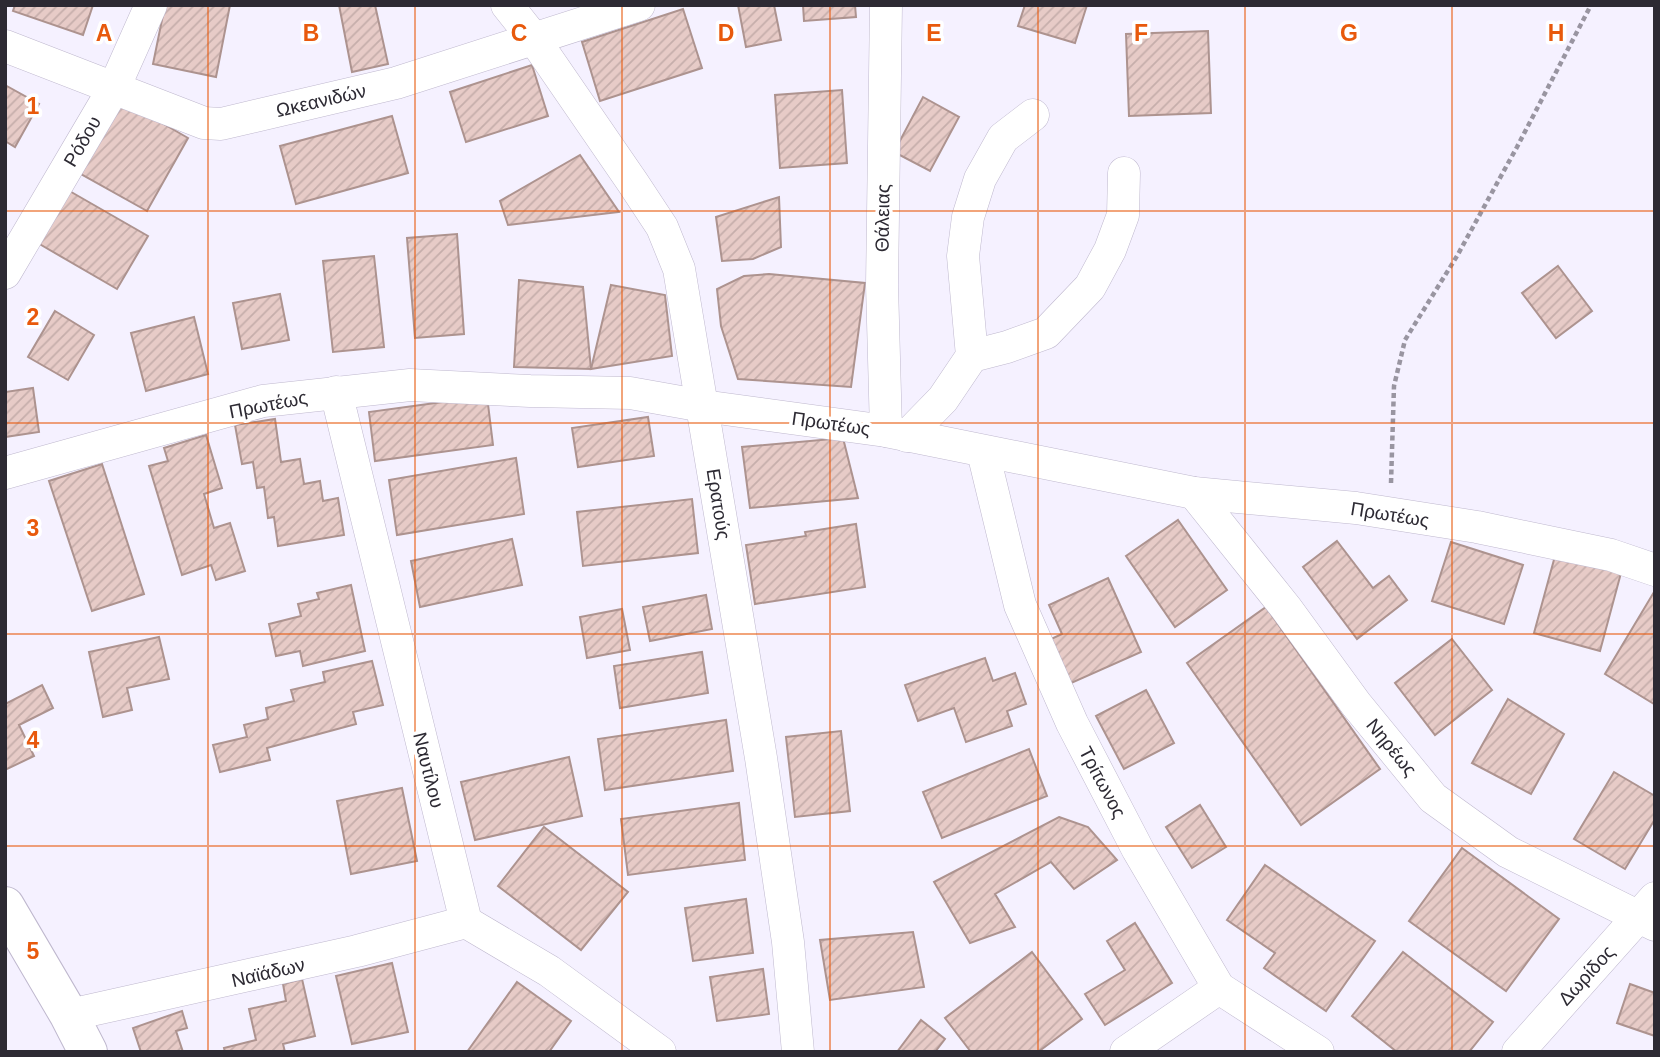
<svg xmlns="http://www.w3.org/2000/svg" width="1660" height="1057" font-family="Arial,sans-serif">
	<defs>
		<pattern id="building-hatch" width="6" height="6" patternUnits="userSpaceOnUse" patternTransform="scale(1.75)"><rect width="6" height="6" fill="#e7cbc7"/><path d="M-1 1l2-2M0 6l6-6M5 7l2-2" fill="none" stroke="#c6aeab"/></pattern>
	</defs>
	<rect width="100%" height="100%" fill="#f5f1ff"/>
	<!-- building -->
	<g fill="url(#building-hatch)" stroke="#ad938f" stroke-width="2">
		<path d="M 15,5 L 93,5 L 83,35 L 13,11 Z"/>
		<path d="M 165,5 L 230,5 L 216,77 L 153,64 Z"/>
		<path d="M 339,5 L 375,5 L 388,64 L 352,72 Z"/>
		<path d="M 738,5 L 774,5 L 781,40 L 746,47 Z"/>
		<path d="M 803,5 L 855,5 L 856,17 L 804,21 Z"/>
		<path d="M 1025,5 L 1087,5 L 1075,43 L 1018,26 Z"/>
		<path d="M 683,9 L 702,68 L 600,101 L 582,42 Z"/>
		<path d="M 1208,31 L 1211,113 L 1129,116 L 1126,34 Z"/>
		<path d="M 532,65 L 548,116 L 466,142 L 450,92 Z"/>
		<path d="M 5,85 L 39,104 L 15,147 L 5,141 Z"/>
		<path d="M 842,90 L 847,163 L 780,168 L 775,95 Z"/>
		<path d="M 923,97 L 959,117 L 930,171 L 894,152 Z"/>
		<path d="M 122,100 L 188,138 L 147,211 L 81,174 Z"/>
		<path d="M 392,116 L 408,173 L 296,204 L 280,146 Z"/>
		<path d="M 580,155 L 619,212 L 508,225 L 500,201 Z"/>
		<path d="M 66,189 L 148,236 L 117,289 L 36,242 Z"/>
		<path d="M 779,197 L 781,247 L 753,259 L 722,261 L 716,217 Z"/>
		<path d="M 457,234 L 464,334 L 415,338 L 407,238 Z"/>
		<path d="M 374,256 L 384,347 L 333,352 L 323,261 Z"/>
		<path d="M 1558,266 L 1592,311 L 1556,338 L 1522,293 Z"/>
		<path d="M 769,274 L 865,283 L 851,387 L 738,379 L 721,326 L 717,289 L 744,276 Z"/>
		<path d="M 519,280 L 583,287 L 591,369 L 514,367 Z"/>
		<path d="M 611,285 L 665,295 L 672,356 L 591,369 Z"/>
		<path d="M 280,294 L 289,340 L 242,349 L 233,303 Z"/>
		<path d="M 55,311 L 94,335 L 68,380 L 28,357 Z"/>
		<path d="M 194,317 L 208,374 L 146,391 L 131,333 Z"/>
		<path d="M 33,388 L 39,432 L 5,437 L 5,392 Z"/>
		<path d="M 487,396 L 493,445 L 375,461 L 369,412 Z"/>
		<path d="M 648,417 L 654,456 L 578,467 L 572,428 Z"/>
		<path d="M 275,419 L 281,462 L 300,459 L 304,484 L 320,481 L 323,501 L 338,498 L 344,535 L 278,546 L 274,517 L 268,518 L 264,487 L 257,488 L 253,462 L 242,464 L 235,425 Z"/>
		<path d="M 206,435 L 222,488 L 204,494 L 214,528 L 230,523 L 245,571 L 216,580 L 211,565 L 182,575 L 149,466 L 168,461 L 164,448 Z"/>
		<path d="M 843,438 L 858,498 L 750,508 L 742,447 Z"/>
		<path d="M 516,458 L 524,514 L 397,535 L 389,480 Z"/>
		<path d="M 102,464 L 144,594 L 92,611 L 49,481 Z"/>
		<path d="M 692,499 L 698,553 L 583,566 L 577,512 Z"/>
		<path d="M 1178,520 L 1227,590 L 1175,627 L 1126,556 Z"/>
		<path d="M 856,524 L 865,587 L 755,604 L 746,545 L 806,536 L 805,532 Z"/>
		<path d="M 512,539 L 522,585 L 420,607 L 411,561 Z"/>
		<path d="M 1337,541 L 1373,588 L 1389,576 L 1407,600 L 1357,639 L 1303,567 Z"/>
		<path d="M 1451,542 L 1523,565 L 1504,624 L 1432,601 Z"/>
		<path d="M 1555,556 L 1621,573 L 1600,651 L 1534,633 Z"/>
		<path d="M 1108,578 L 1141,652 L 1069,684 L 1049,640 L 1062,634 L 1049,605 Z"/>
		<path d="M 351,585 L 365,651 L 303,666 L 300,651 L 276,656 L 269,624 L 301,616 L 298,604 L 319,599 L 317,593 Z"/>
		<path d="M 1654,592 L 1655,703 L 1654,704 L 1605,674 Z"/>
		<path d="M 706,595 L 712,629 L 650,641 L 643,607 Z"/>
		<path d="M 1266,607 L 1380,769 L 1301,825 L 1187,663 Z"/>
		<path d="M 622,609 L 630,650 L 587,658 L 580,617 Z"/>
		<path d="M 159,637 L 169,679 L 127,688 L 132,710 L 103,717 L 89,652 Z"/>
		<path d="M 1452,639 L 1492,690 L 1435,735 L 1395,683 Z"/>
		<path d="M 702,652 L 708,693 L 620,708 L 614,666 Z"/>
		<path d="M 985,658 L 993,681 L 1015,673 L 1026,704 L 1007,711 L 1012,726 L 966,742 L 954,708 L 918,721 L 905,685 Z"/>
		<path d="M 372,661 L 383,705 L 353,712 L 356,724 L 267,748 L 270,760 L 220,772 L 213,745 L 247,737 L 244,725 L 268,719 L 266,708 L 294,701 L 291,690 L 325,682 L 323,672 Z"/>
		<path d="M 42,685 L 53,708 L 19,725 L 34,756 L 5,770 L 5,704 Z"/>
		<path d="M 1146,690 L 1174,743 L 1124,769 L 1096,716 Z"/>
		<path d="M 1508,699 L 1564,734 L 1531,794 L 1472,763 Z"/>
		<path d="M 726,720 L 733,771 L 605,790 L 598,739 Z"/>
		<path d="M 841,731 L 850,811 L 795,817 L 786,737 Z"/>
		<path d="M 1029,749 L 1047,796 L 942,838 L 923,792 Z"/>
		<path d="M 569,757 L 582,816 L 475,840 L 461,782 Z"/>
		<path d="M 1614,772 L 1655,796 L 1655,819 L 1625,869 L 1574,839 Z"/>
		<path d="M 402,788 L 417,861 L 351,874 L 337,801 Z"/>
		<path d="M 739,803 L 745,860 L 628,875 L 621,819 Z"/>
		<path d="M 1200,805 L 1226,847 L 1192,868 L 1166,827 Z"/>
		<path d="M 1059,817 L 1088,827 L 1117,860 L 1074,889 L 1051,862 L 995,894 L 1015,927 L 970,943 L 934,882 Z"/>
		<path d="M 544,827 L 628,892 L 581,950 L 498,886 Z"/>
		<path d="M 1462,848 L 1559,919 L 1506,991 L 1409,921 Z"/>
		<path d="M 1265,865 L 1375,941 L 1326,1011 L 1264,968 L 1275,953 L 1227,920 Z"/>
		<path d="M 746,899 L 753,953 L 693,961 L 685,908 Z"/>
		<path d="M 1135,923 L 1172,983 L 1105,1025 L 1085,994 L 1125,970 L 1107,941 Z"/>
		<path d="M 913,932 L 924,987 L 830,1000 L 820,940 Z"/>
		<path d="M 1032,952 L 1082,1019 L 1038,1052 L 971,1052 L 945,1018 Z"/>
		<path d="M 1403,952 L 1493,1022 L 1469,1052 L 1397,1052 L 1352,1016 Z"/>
		<path d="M 392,963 L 408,1032 L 352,1044 L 336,976 Z"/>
		<path d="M 763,969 L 769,1014 L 717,1021 L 710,977 Z"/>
		<path d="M 302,979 L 315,1036 L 283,1044 L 285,1052 L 225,1052 L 224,1048 L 256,1040 L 249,1009 L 286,1001 L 283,984 Z"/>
		<path d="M 517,982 L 571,1021 L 549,1052 L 467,1052 Z"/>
		<path d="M 1630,984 L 1655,993 L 1655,1036 L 1617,1023 Z"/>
		<path d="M 182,1011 L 187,1028 L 176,1031 L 183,1052 L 141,1052 L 133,1028 Z"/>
		<path d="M 921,1020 L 945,1039 L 935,1052 L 897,1052 Z"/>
	</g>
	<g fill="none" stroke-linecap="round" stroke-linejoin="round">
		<!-- minor casing -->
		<g stroke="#bfb8ce" stroke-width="33">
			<g id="minor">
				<path d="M 507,5 L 534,39 L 633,183 L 662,227 L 679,269 L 761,758 L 788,942 L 798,1052"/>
				<path d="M 5,46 L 204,123 L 221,124 L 396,83 L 639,5"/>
				<path d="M 5,273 L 114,88 L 151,5"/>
				<path d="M 972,356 L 1007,347 L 1046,333 L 1090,287 L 1110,250 L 1123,215 L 1124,173"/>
				<path d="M 336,392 L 466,922 L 549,971 L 660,1052"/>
				<path d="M 886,431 L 882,285 L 886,5"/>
				<path d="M 907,436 L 943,399 L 972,356 L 963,256 L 968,217 L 980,179 L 1003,138 L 1033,115"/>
				<path d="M 983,452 L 1020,605 L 1072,723 L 1138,850 L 1219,988 L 1318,1052"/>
				<path d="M 5,473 L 263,401 L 410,385 L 530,391 L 630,393 L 703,406 L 886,431 L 1194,493 L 1356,508 L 1477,527 L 1611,555 L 1655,570"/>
				<path d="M 1194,493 L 1286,608 L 1356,704 L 1433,798 L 1508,852 L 1655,925"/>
				<path d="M 69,1015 L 357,951 L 466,922"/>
				<path d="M 1126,1052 L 1219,988"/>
				<path d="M 1518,1052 L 1655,898"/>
			</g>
		</g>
		<!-- secondary casing -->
		<g stroke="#bfb8ce" stroke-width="40">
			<path id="secondary" d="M 5,906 L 69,1015 L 88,1052"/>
		</g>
		<!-- path -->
		<path stroke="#9995a1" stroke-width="4.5" stroke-dasharray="5 3.5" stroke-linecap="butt" d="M 1391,483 L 1394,386 L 1405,340 L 1457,256 L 1517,147 L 1591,5"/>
		<!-- minor -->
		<use href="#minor" stroke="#fff" stroke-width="32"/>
		<!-- secondary -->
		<use href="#secondary" stroke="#fff" stroke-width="38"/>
	</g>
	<!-- grid -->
	<path fill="none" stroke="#e8590c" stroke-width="2" stroke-opacity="0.55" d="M 208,5 L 208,1052M 415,5 L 415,1052M 622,5 L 622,1052M 830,5 L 830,1052M 1038,5 L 1038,1052M 1245,5 L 1245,1052M 1452,5 L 1452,1052M 5,211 L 1655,211M 5,423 L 1655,423M 5,634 L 1655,634M 5,846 L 1655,846"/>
	<g text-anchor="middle" stroke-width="7" stroke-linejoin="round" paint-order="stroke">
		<!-- street labels -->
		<g font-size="19" fill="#2d2a33" stroke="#fff">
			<text transform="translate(321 100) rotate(-13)" y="7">Ωκεανιδών</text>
			<text transform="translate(82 141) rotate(-60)" y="7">Ρόδου</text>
			<text transform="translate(882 218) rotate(-89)" y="7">Θάλειας</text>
			<text transform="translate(268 404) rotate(-11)" y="7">Πρωτέως</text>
			<text transform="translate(831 423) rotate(8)" y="7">Πρωτέως</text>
			<text transform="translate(719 504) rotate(81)" y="7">Ερατούς</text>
			<text transform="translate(1390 514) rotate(9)" y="7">Πρωτέως</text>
			<text transform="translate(1392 747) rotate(51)" y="7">Νηρέως</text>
			<text transform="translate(429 770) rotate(76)" y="7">Ναυτίλου</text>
			<text transform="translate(1103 782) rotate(62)" y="7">Τρίτωνος</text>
			<text transform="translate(268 972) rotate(-13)" y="7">Ναϊάδων</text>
			<text transform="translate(1586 975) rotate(-48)" y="7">Δωρίδος</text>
		</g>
	</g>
	<g font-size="23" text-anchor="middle" font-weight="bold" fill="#e8590c" stroke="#fff" stroke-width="7" stroke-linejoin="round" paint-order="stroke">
		<text x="104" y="41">A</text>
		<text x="311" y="41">B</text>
		<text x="519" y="41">C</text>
		<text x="726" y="41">D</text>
		<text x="934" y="41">E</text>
		<text x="1141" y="41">F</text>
		<text x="1349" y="41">G</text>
		<text x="1556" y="41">H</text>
		<text x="33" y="114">1</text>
		<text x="33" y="325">2</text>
		<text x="33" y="536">3</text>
		<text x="33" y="748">4</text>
		<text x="33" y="959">5</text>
	</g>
	<!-- border -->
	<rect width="1660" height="1057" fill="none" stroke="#2d2a33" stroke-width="14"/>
</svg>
